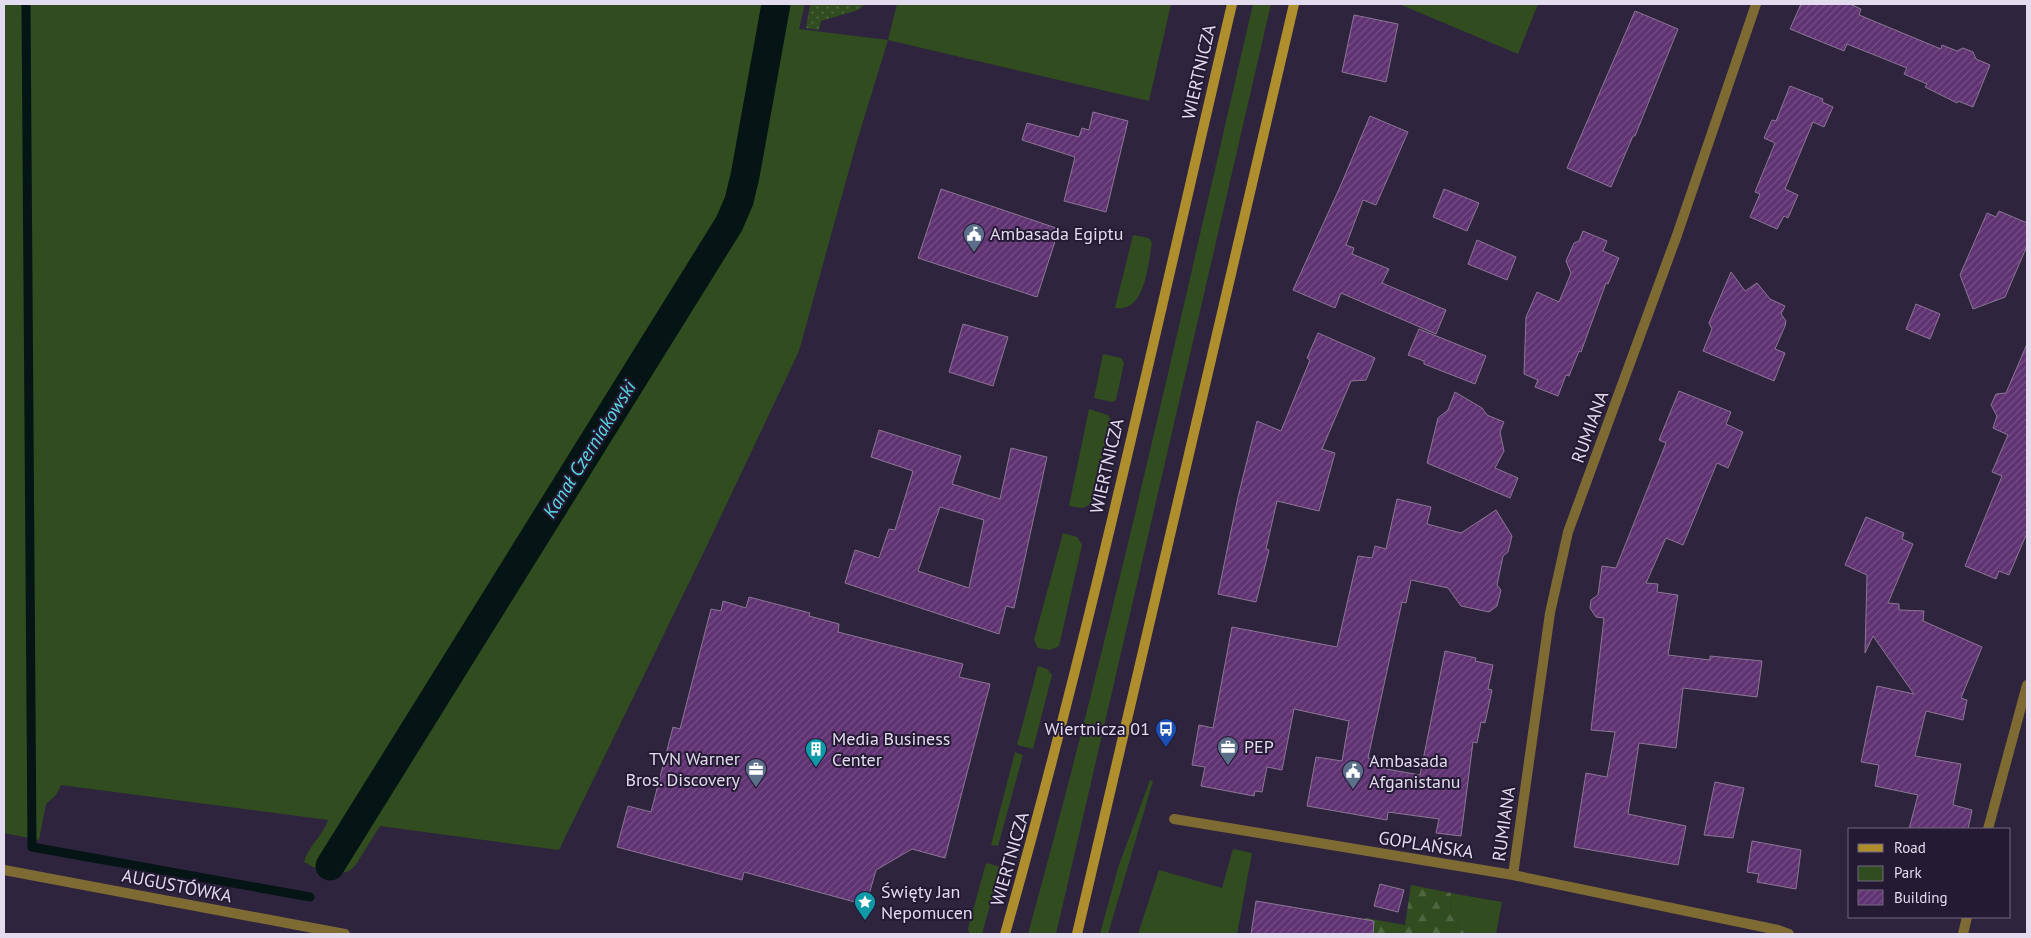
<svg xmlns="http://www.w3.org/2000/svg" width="2031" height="938" font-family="'PT Sans',sans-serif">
	<defs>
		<pattern id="forest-firs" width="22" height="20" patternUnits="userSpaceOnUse" patternTransform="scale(1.25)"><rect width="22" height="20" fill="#314d1f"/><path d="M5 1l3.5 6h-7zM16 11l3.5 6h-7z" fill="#4f6640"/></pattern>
		<pattern id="park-dots" width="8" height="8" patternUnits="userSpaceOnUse" patternTransform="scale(1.25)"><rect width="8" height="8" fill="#314d1f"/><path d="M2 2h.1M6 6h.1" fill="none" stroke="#4f6640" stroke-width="1.8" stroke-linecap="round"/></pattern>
		<pattern id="building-hatch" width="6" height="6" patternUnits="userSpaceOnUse" patternTransform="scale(1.25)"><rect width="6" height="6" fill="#5f3271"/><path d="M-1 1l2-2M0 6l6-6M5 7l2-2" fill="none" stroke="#764f86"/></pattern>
	</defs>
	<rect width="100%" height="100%" fill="#2e243e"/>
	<!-- green -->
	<g fill="#314d1f">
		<path d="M 4,4 L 805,4 L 799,29 L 888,40 L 897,4 L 1171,4 L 1149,101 L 888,40 L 857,141 L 799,351 L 701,558 L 559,850 L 380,826 L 355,866 L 349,871 L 343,873 L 313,867 L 304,862 C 308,846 323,836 328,820 L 61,785 L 56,795 L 46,804 L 39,840 L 4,833 Z"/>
		<path d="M 1253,4 L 1271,4 L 1056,934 L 1028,934 C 1113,627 1181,315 1253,4 Z"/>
		<path d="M 1399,4 L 1538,4 L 1518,54 Z"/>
		<path d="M 1133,235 L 1149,238 L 1152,243 C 1148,264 1145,314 1115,308 Z"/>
		<path d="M 1103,354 L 1121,358 L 1124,363 L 1116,400 L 1112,402 L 1094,398 Z"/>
		<path d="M 1089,409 L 1108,415 L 1111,420 L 1091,504 L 1083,508 L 1069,506 Z"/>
		<path d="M 1063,533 L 1077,537 L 1082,545 L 1059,646 L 1050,650 L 1038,648 L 1034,640 Z"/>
		<path d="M 1038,666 L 1047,669 L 1052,675 L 1033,749 L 1017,745 Z"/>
		<path d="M 1015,752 L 1023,755 L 998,846 L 991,845 Z"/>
		<path d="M 1150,780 L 1153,781 L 1108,934 L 1100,934 L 1118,868 Z"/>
		<path d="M 1233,849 L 1252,853 L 1237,934 L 1138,934 L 1159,870 L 1222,888 Z"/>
		<path d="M 986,863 L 1001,867 L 982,934 L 970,934 L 968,929 Z"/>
		<path d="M 1451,893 L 1502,902 L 1496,934 L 1466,934 C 1453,921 1449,911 1451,893 Z"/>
	</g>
	<!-- forest -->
	<path fill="url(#forest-firs)" d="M 1411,885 L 1451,893 C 1449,911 1453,921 1466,934 L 1362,934 L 1365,918 L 1405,925 Z"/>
	<!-- park -->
	<path fill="url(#park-dots)" d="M 810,4 L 865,4 L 858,10 L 821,21 L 819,30 L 806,28 Z"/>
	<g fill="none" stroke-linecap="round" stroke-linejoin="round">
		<!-- stream -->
		<path stroke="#051516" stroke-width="9" d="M 26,4 L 32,847 L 310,897"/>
		<!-- canal -->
		<path stroke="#051516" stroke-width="29" d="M 330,866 L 729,224 L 739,201 L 745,176 L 776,4"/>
	</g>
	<!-- building -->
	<g fill="url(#building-hatch)" stroke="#8b7794" fill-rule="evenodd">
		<path d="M 1801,4 L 1850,4 L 1861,9 L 1859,15 L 1941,49 L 1942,45 L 1957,51 L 1963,48 L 1973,52 L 1976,59 L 1990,65 L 1973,107 L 1958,101 L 1957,103 L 1925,87 L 1927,84 L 1904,74 L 1907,68 L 1847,44 L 1844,51 L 1790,29 Z"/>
		<path d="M 1635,11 L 1678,29 L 1635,136 L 1633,136 L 1611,187 L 1567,168 Z"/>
		<path d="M 1354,15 L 1398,24 L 1386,82 L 1342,72 Z"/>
		<path d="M 1790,86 L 1823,99 L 1822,102 L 1833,107 L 1824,127 L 1813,122 L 1785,189 L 1798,195 L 1788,218 L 1784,216 L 1777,229 L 1750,217 L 1760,194 L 1755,192 L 1775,143 L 1764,138 L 1772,120 L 1776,121 Z"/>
		<path d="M 1093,112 L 1128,121 L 1106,212 L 1064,201 L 1075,157 L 1022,140 L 1027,123 L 1079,137 L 1082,128 L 1089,130 Z"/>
		<path d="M 1370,116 L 1408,132 L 1376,205 L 1363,200 L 1346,245 L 1354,248 L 1352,254 L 1389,269 L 1382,283 L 1446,310 L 1436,334 L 1341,293 L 1335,308 L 1293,290 L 1340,187 Z"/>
		<path d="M 941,189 L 1059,229 L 1037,297 L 918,258 Z"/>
		<path d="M 1444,189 L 1479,203 L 1467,231 L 1433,217 Z"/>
		<path d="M 1999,211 L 2027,223 L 2027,246 L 2005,297 L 1973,309 L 1960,275 L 1987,213 L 1996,217 Z"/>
		<path d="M 1583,231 L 1607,241 L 1603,251 L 1619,258 L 1608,284 L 1606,283 L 1581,352 L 1579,351 L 1569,376 L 1566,375 L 1558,396 L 1535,387 L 1538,380 L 1524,374 L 1526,317 L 1537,292 L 1559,302 L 1571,273 L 1566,261 L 1574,243 L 1579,241 Z"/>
		<path d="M 1477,240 L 1516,257 L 1507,280 L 1468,264 Z"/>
		<path d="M 1731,272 L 1745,291 L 1757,283 L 1770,299 L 1785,306 L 1781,314 L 1786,321 L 1785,326 L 1775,349 L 1785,353 L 1774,381 L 1703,351 L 1712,329 L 1709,323 Z"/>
		<path d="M 1916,304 L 1940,314 L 1930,339 L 1906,329 Z"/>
		<path d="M 963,324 L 1008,337 L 993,386 L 949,372 Z"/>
		<path d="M 1419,329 L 1486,356 L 1475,384 L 1424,364 L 1424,361 L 1408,355 Z"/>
		<path d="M 1318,333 L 1375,358 L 1366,380 L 1351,381 L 1322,449 L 1335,453 L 1319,511 L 1277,501 L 1266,549 L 1269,550 L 1256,602 L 1218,594 L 1238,497 L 1257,421 L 1281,431 L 1310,360 L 1307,358 Z"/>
		<path d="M 2027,344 L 2027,533 L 2009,575 L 1999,571 L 1996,579 L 1965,566 L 2002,476 L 1992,472 L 2008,435 L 1993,428 L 1997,416 L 1991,405 L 1996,394 L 2006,393 Z"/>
		<path d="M 1679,391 L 1731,412 L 1726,424 L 1743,432 L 1728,468 L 1717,463 L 1683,545 L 1666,538 L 1646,583 L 1658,584 L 1657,592 L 1678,595 L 1668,655 L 1710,660 L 1710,656 L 1762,661 L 1757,697 L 1683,688 L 1676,748 L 1639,743 L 1628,814 L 1686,826 L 1678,865 L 1574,847 L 1586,773 L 1607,777 L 1615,732 L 1591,730 L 1604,618 L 1596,617 L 1590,608 L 1591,600 L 1598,595 L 1602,566 L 1616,568 L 1666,443 L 1659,440 Z"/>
		<path d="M 1455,392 L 1482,408 L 1487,415 L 1504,422 L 1500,432 L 1504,451 L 1495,468 L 1518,478 L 1510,498 L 1427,463 L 1438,418 L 1448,410 Z"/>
		<path d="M 879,430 L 961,456 L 952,484 L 1000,499 L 1011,448 L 1047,457 L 1014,608 L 1006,606 L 999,634 L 845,583 L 855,550 L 879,558 L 889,529 L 895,530 L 913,471 L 871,457 ZM 940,507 L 984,520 L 969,588 L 918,571 Z"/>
		<path d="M 1397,499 L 1431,507 L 1427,524 L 1461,533 L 1496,510 L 1512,536 L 1508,552 L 1503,556 L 1497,585 L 1501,590 L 1497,606 L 1489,612 L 1461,606 L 1448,588 L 1411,580 L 1406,603 L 1402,602 L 1368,758 L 1377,760 L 1375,767 L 1420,775 L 1445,651 L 1476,658 L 1475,661 L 1493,665 L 1488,689 L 1492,690 L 1485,723 L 1481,722 L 1477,743 L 1473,742 L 1461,836 L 1436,833 L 1439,819 L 1388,812 L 1387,820 L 1307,806 L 1316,757 L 1342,761 L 1349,721 L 1294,709 L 1282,770 L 1267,767 L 1262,792 L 1255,791 L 1254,796 L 1201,786 L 1205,767 L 1192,765 L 1199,725 L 1213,728 L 1232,627 L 1337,647 L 1358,556 L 1372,558 L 1375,546 L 1386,549 Z"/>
		<path d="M 1866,517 L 1904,533 L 1902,539 L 1913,544 L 1888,603 L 1899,604 L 1899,610 L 1924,611 L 1923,621 L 1982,647 L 1961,698 L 1967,700 L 1963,720 L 1926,711 L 1915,756 L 1961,764 L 1953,805 L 1972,810 L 1968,829 L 1909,829 L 1918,795 L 1875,786 L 1879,765 L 1861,762 L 1877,686 L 1914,694 L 1873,636 L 1865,653 L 1867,575 L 1845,565 Z"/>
		<path d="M 749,597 L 810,613 L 809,616 L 839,624 L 838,632 L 963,664 L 959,677 L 990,684 L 945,858 L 912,849 L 876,870 L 866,905 L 744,872 L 742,880 L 617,847 L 628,806 L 651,812 L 673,727 L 680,729 L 711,609 L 721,611 L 723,601 L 746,608 Z"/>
		<path d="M 1715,782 L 1744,788 L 1733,838 L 1704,835 Z"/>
		<path d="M 1752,841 L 1801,850 L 1796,889 L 1757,882 L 1759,874 L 1747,872 Z"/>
		<path d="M 1380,884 L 1404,890 L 1398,912 L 1374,906 Z"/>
		<path d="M 1256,901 L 1374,921 L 1373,934 L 1251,934 Z"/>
	</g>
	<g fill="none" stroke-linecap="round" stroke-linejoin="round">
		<!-- minor -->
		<g stroke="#7e6a33" stroke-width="10">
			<path d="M 1174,819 L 1513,875 L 1778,930 L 1789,934"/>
			<path d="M 1988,829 L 2027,685"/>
			<path d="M 1513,875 L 1550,613 L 1568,532 L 1677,235 L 1756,4"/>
			<path d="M 1963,934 L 1967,917"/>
		</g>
		<!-- tertiary -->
		<path stroke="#7e6a33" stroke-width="10" d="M 4,870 L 345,934"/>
		<!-- secondary -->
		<g stroke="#ae8e2d" stroke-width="10">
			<path d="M 1005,934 C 1092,627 1159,315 1232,4"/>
			<path d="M 1077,934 L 1294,4"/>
		</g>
	</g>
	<!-- icons -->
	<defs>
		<g id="civic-pin" transform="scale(1.125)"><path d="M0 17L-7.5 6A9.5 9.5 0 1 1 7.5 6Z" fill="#5c6f8a" stroke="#241a34"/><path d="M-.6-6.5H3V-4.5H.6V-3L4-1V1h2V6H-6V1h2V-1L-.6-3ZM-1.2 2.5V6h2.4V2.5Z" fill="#fff"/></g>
		<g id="bus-pin" transform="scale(1.125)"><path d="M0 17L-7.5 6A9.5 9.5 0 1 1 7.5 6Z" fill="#1a4fb4" stroke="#241a34"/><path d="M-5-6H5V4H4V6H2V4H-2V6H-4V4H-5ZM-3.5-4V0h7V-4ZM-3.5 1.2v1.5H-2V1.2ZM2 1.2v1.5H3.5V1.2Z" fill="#fff"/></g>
		<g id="office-pin" transform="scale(1.125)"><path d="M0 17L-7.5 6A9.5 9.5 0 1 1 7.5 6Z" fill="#5c6f8a" stroke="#241a34"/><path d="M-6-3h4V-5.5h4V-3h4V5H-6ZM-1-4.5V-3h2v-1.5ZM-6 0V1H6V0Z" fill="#fff"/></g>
		<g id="building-pin" transform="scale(1.125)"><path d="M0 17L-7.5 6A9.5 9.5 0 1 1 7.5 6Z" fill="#0f9aa8" stroke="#241a34"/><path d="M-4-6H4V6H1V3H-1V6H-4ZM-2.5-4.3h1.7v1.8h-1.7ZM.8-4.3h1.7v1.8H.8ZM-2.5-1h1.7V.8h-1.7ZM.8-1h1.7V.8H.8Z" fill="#fff"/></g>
		<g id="sight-pin" transform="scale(1.125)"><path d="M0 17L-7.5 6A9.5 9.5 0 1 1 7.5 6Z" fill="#0f9aa8" stroke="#241a34"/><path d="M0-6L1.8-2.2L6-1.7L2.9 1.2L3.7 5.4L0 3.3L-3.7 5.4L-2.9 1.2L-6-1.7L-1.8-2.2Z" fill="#fff"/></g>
	</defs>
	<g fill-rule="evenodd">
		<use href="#civic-pin" x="974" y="234"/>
		<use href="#bus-pin" x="1166" y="729"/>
		<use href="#office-pin" x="1228" y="747"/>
		<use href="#building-pin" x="816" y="749"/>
		<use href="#office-pin" x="756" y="769"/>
		<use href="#civic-pin" x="1353" y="771"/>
		<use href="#sight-pin" x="865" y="902"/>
	</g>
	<g text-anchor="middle" stroke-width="4" stroke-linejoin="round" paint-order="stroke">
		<!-- street labels -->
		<g font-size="18" fill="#e2dcee" stroke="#241a34">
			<text transform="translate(1199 72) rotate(-77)" y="6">WIERTNICZA</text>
			<text transform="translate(1590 427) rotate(-70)" y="6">RUMIANA</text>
			<text transform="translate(1107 466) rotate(-77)" y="6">WIERTNICZA</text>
			<text transform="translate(1504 824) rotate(-82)" y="6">RUMIANA</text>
			<text transform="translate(1426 845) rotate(9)" y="6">GOPLAŃSKA</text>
			<text transform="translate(1010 859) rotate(-74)" y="6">WIERTNICZA</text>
			<text transform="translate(177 886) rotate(11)" y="6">AUGUSTÓWKA</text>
		</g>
		<!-- poi labels -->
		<g font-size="18" fill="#e2dcee" stroke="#241a34" text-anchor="start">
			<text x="990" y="240">Ambasada Egiptu</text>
			<text x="1150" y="735" text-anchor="end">Wiertnicza 01</text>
			<text x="832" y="745">Media Business<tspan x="832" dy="21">Center</tspan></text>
			<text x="1244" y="753">PEP</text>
			<text x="740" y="765" text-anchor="end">TVN Warner<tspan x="740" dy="21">Bros. Discovery</tspan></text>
			<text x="1369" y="767">Ambasada<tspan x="1369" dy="21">Afganistanu</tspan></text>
			<text x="881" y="898">Święty Jan<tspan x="881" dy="21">Nepomucen</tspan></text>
		</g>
		<!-- water labels -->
		<g font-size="19" font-style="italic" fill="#57dbe4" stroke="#241a34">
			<text transform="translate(589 449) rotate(-58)" y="7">Kanał Czerniakowski</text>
		</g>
	</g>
	<!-- border -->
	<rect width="2031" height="938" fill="none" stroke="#e2dcee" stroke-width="10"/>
	<!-- legend -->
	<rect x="1848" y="828" width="162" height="90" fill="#241a34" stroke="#70687e"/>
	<rect x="1858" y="844" width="25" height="8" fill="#ae8e2d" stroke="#70687e"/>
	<text x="1894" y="853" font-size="15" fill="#e2dcee">Road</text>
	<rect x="1858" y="866" width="25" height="15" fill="#314d1f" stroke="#70687e"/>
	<text x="1894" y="878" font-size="15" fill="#e2dcee">Park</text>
	<rect x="1858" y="890" width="25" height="15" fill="url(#building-hatch)" stroke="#70687e"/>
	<text x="1894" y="903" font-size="15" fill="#e2dcee">Building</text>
</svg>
